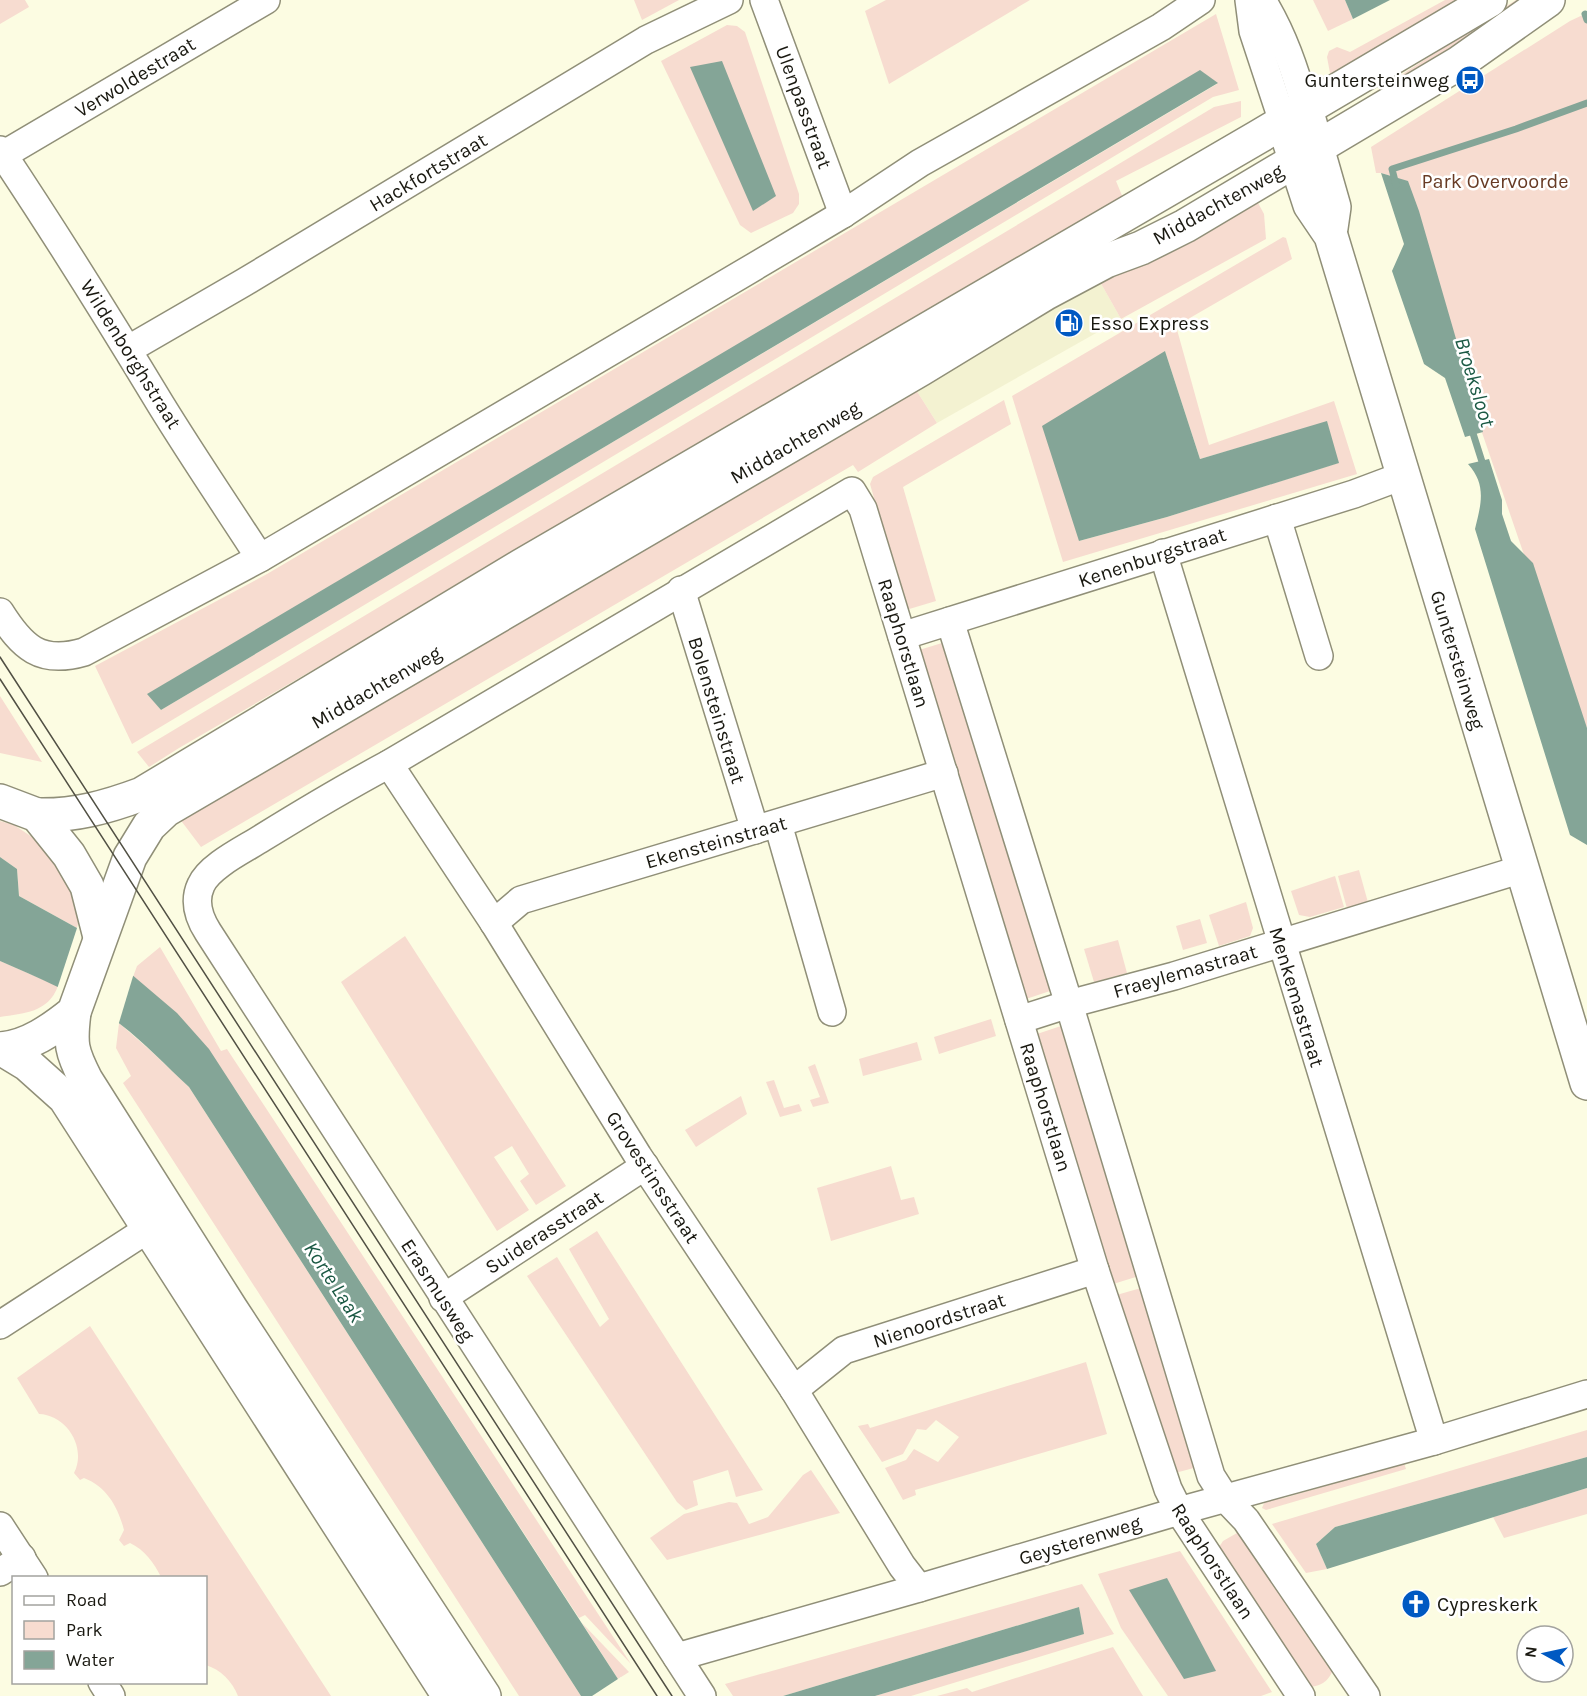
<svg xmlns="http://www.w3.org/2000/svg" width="1587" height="1696" font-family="Karla,sans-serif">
	<rect width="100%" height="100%" fill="#fcfce2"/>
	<!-- built -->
	<path fill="#f3f2d1" d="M 1099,280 L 1121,319 L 937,423 L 913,385 Z"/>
	<!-- green -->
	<g fill="#f7dcd0" fill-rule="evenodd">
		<path d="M 0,0 L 25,0 L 29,7 L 0,24 Z"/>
		<path d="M 634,0 L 679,0 L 642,20 Z"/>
		<path d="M 886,0 L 1030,0 L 889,84 L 865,11 Z"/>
		<path d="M 1313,0 L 1345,0 L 1353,19 L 1328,31 Z"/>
		<path d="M 1445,0 L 1466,0 L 1344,72 L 1330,73 L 1327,57 L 1329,51 L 1337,47 L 1350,52 Z"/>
		<path d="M 1516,0 L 1529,0 L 1352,112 L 1346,111 Z"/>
		<path d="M 1587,13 L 1587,728 L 1572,694 L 1394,177 L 1381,173 L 1376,173 L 1371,147 L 1570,21 Z"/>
		<path d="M 1216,14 L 1239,90 L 1213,97 L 132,744 L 95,666 L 267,574 ZM 1200,71 L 1217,84 L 161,710 L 148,694 Z"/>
		<path d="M 727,25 L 737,26 L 745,32 L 799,194 L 799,204 L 793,213 L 751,233 L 740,225 L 661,61 Z"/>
		<path d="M 1241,101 L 1241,117 L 1116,181 L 1123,198 L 179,748 L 149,767 L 137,752 L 1214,107 Z"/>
		<path d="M 1257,201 L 1264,214 L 1266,239 L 1121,319 L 1099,280 Z"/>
		<path d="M 1283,237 L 1286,238 L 1292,259 L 1176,326 L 1209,445 L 1334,401 L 1357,474 L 1063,562 L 1012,396 ZM 1165,351 L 1200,459 L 1327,422 L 1338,463 L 1167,517 L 1079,541 Z"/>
		<path d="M 913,385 L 937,423 L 858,472 L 853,465 L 201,847 L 179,818 Z"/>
		<path d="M 1004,400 L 1011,424 L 903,487 L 936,601 L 906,610 L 870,484 L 873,477 Z"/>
		<path d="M 942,643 L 948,653 L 1050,991 L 1023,1000 L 916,651 Z"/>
		<path d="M 0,696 L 42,762 L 0,753 Z"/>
		<path d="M 0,821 L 14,825 L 47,847 L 78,902 L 79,920 L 77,928 L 19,896 L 17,869 L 0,857 Z"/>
		<path d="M 1359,870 L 1369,906 L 1348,912 L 1338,876 Z"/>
		<path d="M 1335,876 L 1344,907 L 1310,917 L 1299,915 L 1291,891 Z"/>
		<path d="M 1246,902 L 1253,928 L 1250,936 L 1219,946 L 1209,915 Z"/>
		<path d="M 1200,919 L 1207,943 L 1183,950 L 1176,926 Z"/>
		<path d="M 405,936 L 566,1186 L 536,1205 L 520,1181 L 529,1174 L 512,1146 L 494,1157 L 529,1210 L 497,1231 L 341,982 Z"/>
		<path d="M 1118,940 L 1127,973 L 1094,982 L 1084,949 Z"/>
		<path d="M 160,947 L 221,1051 L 227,1049 L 631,1664 L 585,1615 L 579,1618 L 235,1089 L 133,977 L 137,966 Z"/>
		<path d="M 0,961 L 58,986 C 48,1013 24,1013 0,1017 Z"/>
		<path d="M 991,1019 L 996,1036 L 939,1054 L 934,1037 Z"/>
		<path d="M 119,1023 L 151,1051 L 189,1087 L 581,1696 L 519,1696 L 123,1083 L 131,1076 L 116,1048 Z"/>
		<path d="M 1061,1026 L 1139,1276 L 1110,1285 L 1034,1035 Z"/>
		<path d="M 917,1042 L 922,1060 L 863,1076 L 859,1059 Z"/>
		<path d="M 815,1064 L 829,1103 L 813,1107 L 810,1100 L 820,1097 L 808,1067 Z"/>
		<path d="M 774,1080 L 784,1108 L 799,1104 L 802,1111 L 780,1117 L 766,1082 Z"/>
		<path d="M 741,1096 L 747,1114 L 696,1147 L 685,1130 Z"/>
		<path d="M 891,1166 L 901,1200 L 914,1197 L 919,1214 L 831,1241 L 817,1188 Z"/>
		<path d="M 597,1231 L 763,1490 L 736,1497 L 728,1470 L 693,1481 L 698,1505 L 686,1510 L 677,1502 L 527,1276 L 557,1257 L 600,1327 L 609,1319 L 569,1249 Z"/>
		<path d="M 1141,1288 L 1205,1465 L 1175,1473 L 1113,1296 Z"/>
		<path d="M 90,1326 L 331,1696 L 238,1696 C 232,1681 221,1670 206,1665 L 206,1578 L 161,1577 C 154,1563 145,1550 130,1543 L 124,1546 L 119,1540 L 124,1530 C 118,1507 107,1487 84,1478 L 80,1480 L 74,1473 C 87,1448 67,1415 39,1414 L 17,1378 Z"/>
		<path d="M 1086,1362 L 1107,1434 L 915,1490 L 916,1495 L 903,1500 L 885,1468 L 906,1460 L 914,1449 L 938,1462 L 959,1437 L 936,1420 L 926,1430 L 917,1429 L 903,1454 L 882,1462 L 858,1426 L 868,1424 L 870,1428 Z"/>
		<path d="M 1587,1430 L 1587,1457 L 1335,1527 L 1316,1544 L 1327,1569 L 1306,1573 L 1272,1524 Z"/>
		<path d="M 1404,1463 L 1406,1469 L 1266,1510 L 1262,1508 L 1265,1501 L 1282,1491 L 1284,1498 Z"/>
		<path d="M 811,1470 L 840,1513 L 667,1560 L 650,1538 L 684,1514 L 729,1502 L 737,1503 L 749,1524 L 768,1517 L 803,1475 Z"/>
		<path d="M 1587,1488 L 1587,1514 L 1504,1538 L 1493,1517 Z"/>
		<path d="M 1237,1533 L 1245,1533 L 1333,1670 C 1328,1682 1320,1687 1307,1687 L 1217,1550 L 1223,1541 Z"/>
		<path d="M 1180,1551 L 1272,1692 L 1261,1696 L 1168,1696 L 1121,1628 L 1098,1574 Z"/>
		<path d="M 1082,1584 L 1114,1634 L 911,1696 L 875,1696 L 1083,1634 L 1079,1607 L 783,1696 L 733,1696 L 725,1684 Z"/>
		<path d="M 582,1623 L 629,1672 L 618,1679 Z"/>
		<path d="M 1113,1647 L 1143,1696 L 937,1696 L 967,1688 L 972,1692 Z"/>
	</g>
	<!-- water -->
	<g fill="#84a597">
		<path d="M 1345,0 L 1390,0 L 1353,19 Z"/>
		<path d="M 722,61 L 776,196 L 753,211 L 690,67 Z"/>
		<path d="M 1200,70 L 1218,83 L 161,710 L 147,694 Z"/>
		<path d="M 1381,173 L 1408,181 L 1419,211 L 1483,432 L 1465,437 L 1445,378 L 1424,364 L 1392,271 L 1404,244 Z"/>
		<path d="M 1165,351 L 1200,459 L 1327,421 L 1339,463 L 1167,517 L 1079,541 L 1042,426 Z"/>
		<path d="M 1489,459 L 1502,500 L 1502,514 L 1511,541 L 1533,563 L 1587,728 L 1587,845 L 1570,835 L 1475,529 C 1481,504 1487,485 1468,464 Z"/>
		<path d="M 0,857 L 17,869 L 19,896 L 77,928 L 177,1013 L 209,1049 L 629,1696 L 581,1696 L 189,1087 C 166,1066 145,1043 120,1024 C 84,997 41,979 0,961 Z"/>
		<path d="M 1587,1457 L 1587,1488 L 1327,1569 L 1316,1544 L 1335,1527 Z"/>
		<path d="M 1167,1578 L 1216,1671 L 1184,1679 L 1129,1590 Z"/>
		<path d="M 1079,1607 L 1084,1634 L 875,1696 L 783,1696 Z"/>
	</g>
	<!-- pier -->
	<g fill="#fcfce2">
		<path d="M 78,925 L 134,973 L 118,1026 L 57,989 Z"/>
		<path d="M 621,1677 L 632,1696 L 592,1696 Z"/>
	</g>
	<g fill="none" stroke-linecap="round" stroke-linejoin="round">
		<!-- stream -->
		<g stroke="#84a597" stroke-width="7">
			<path d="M 1585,14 L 1587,20"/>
			<path d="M 1396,185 L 1392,169 L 1516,129 L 1587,103"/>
			<path d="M 1471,427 L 1484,468"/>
		</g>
		<!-- minor casing -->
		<g stroke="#908f78" stroke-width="30">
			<g id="minor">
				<path d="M 764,0 L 843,214"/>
				<path d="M 1249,0 L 1253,31 L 1283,122"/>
				<path d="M 1262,0 C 1283,34 1295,70 1306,109"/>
				<path d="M 0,150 C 56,234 109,319 161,405 C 193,457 227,507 260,558"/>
				<path d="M 3,155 L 266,0"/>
				<path d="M 129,349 L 243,283 L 646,40 L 729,0"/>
				<path d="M 1277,518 L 1319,656"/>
				<path d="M 1163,553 L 1434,1441"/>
				<path d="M 681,590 L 755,830"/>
				<path d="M 0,612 C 22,647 40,665 84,652 L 260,558 L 742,274 L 843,214 L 920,163 L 1161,27 L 1201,0"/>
				<path d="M 950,621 L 1069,1004 L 1211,1476 L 1225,1498 L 1246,1520 L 1366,1696"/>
				<path d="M 902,636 L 1354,494 L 1402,476"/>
				<path d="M 389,764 L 494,923 L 638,1156 L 794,1390 L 902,1566 L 919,1588"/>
				<path d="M 778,824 L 832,1012"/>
				<path d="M 494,923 L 521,900 L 944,773"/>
				<path d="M 1019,1020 L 1069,1004 L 1174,976 L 1522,869"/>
				<path d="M 443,1298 L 645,1166"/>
				<path d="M 0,1325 L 165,1218"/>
				<path d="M 794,1390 L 844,1350 L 1095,1270"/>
				<path d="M 0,1526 L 34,1578"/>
				<path d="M 0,1572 L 22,1558"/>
				<path d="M 677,1657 L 919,1588 L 1179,1511 L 1434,1441 L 1587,1394"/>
				<path d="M 102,1682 L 111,1696"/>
				<path d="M 702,1696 L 208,932 C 199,918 193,902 201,885 C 209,866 245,849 262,838 C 304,812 346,787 389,764 L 852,491 L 863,509 L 1095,1270 L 1168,1489 L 1179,1511 L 1301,1696"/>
			</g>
		</g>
		<!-- tertiary casing -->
		<g stroke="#908f78" stroke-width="36">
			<g id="tertiary">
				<path d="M 1306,109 L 1334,207 L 1331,228"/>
				<path d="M 1283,122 L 1310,205 L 1331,236 L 1587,1083"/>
			</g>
		</g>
		<!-- secondary casing -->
		<g stroke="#908f78" stroke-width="36">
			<g id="secondary">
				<path d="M 0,801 L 37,815 L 69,855 L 87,886 L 100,937"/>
				<path d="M 37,815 C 75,816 107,807 142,794 L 521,566 L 1258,137 L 1490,0"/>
				<path d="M 74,1012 C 70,1044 71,1051 86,1080 L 231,1309 L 484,1696"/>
				<path d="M 0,1049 C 28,1047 53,1029 74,1012 L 130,857 L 149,826 L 166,810 L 921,369 L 1046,293 L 1106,261 L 1141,248 L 1185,226 L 1459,63 L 1548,0"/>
				<path d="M 2,1049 L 27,1064 L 65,1098 L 449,1696"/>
			</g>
		</g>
		<!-- minor -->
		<use href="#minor" stroke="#fff" stroke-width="27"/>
		<!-- tertiary -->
		<use href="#tertiary" stroke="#fff" stroke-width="33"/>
		<!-- secondary -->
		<use href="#secondary" stroke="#fff" stroke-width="33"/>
		<!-- tram -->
		<g stroke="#515044" stroke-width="1.5">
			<path d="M 0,657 L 672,1696"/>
			<path d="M 0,679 L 657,1696"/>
		</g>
	</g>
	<!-- icons -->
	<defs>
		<g id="bus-disc" transform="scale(1.5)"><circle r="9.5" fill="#0059c2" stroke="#fff"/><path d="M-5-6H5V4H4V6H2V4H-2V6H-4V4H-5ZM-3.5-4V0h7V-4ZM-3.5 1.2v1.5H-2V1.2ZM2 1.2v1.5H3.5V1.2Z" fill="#fff"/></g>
		<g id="fuel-disc" transform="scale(1.5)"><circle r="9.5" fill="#0059c2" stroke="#fff"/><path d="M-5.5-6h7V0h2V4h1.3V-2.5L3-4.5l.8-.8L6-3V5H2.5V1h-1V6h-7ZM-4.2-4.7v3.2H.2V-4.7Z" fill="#fff"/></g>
		<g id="church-disc" transform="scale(1.5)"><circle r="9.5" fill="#0059c2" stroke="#fff"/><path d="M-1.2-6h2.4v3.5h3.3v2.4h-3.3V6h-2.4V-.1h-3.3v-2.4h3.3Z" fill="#fff"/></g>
	</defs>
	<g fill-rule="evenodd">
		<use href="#bus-disc" x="1470" y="80"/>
		<use href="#fuel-disc" x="1069" y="323"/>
		<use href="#church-disc" x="1416" y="1604"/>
	</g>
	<g text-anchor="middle" stroke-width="5" stroke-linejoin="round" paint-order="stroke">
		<!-- street labels -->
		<g font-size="20" fill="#191810" stroke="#fff">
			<text transform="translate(135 77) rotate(-31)" y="7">Verwoldestraat</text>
			<text transform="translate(804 107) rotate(70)" y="7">Ulenpasstraat</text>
			<text transform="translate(428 172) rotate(-31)" y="7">Hackfortstraat</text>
			<text transform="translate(1218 204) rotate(-29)" y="7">Middachtenweg</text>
			<text transform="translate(131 354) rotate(58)" y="7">Wildenborghstraat</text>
			<text transform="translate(795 442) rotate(-30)" y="7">Middachtenweg</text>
			<text transform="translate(1152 557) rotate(-18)" y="7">Kenenburgstraat</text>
			<text transform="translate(904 643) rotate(73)" y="7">Raaphorstlaan</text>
			<text transform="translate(1458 660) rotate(73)" y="7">Guntersteinweg</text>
			<text transform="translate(376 687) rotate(-30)" y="7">Middachtenweg</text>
			<text transform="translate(717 710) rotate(73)" y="7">Bolensteinstraat</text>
			<text transform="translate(716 842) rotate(-16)" y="7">Ekensteinstraat</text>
			<text transform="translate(1185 971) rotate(-16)" y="7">Fraeylemastraat</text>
			<text transform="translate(1297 997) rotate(73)" y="7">Menkemastraat</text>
			<text transform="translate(1046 1107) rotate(73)" y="7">Raaphorstlaan</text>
			<text transform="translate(653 1177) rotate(57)" y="7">Grovestinsstraat</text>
			<text transform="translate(544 1232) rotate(-33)" y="7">Suiderasstraat</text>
			<text transform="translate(438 1290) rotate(57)" y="7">Erasmusweg</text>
			<text transform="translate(939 1320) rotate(-18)" y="7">Nienoordstraat</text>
			<text transform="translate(1080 1540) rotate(-17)" y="7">Geysterenweg</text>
			<text transform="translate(1213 1561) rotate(57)" y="7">Raaphorstlaan</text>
		</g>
		<!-- poi labels -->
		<g font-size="20" fill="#191810" stroke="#fff" text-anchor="start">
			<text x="1449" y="87" text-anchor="end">Guntersteinweg</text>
			<text x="1090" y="330">Esso Express</text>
			<text x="1437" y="1611">Cypreskerk</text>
		</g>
		<!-- park labels -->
		<g font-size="20" fill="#683b25" stroke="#fff">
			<text x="1495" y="188">Park Overvoorde</text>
		</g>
		<!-- water labels -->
		<g font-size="21" font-style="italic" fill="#1b5944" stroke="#fff">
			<text transform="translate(1475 382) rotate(73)" y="7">Broeksloot</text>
			<text transform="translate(334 1282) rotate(57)" y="7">Korte Laak</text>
		</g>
	</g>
	<!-- legend -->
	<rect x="12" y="1576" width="195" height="108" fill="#ffffff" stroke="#a3a39f" stroke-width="1.5"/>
	<rect x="24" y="1596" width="30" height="9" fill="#ffffff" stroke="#a3a39f" stroke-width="1.5"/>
	<text x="66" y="1606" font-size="18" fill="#191810">Road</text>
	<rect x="24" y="1621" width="30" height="18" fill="#f7dcd0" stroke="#a3a39f" stroke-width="1.5"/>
	<text x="66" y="1636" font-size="18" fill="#191810">Park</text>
	<rect x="24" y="1651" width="30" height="18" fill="#84a597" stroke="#a3a39f" stroke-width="1.5"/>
	<text x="66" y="1666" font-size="18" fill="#191810">Water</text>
	<!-- north arrow -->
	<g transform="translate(1545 1654) rotate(278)"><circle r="28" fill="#ffffff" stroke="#a3a39f" stroke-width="1.5"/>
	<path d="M0-4.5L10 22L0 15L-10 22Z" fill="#0059c2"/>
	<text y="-9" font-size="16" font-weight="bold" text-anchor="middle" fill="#191810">N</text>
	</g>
</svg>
